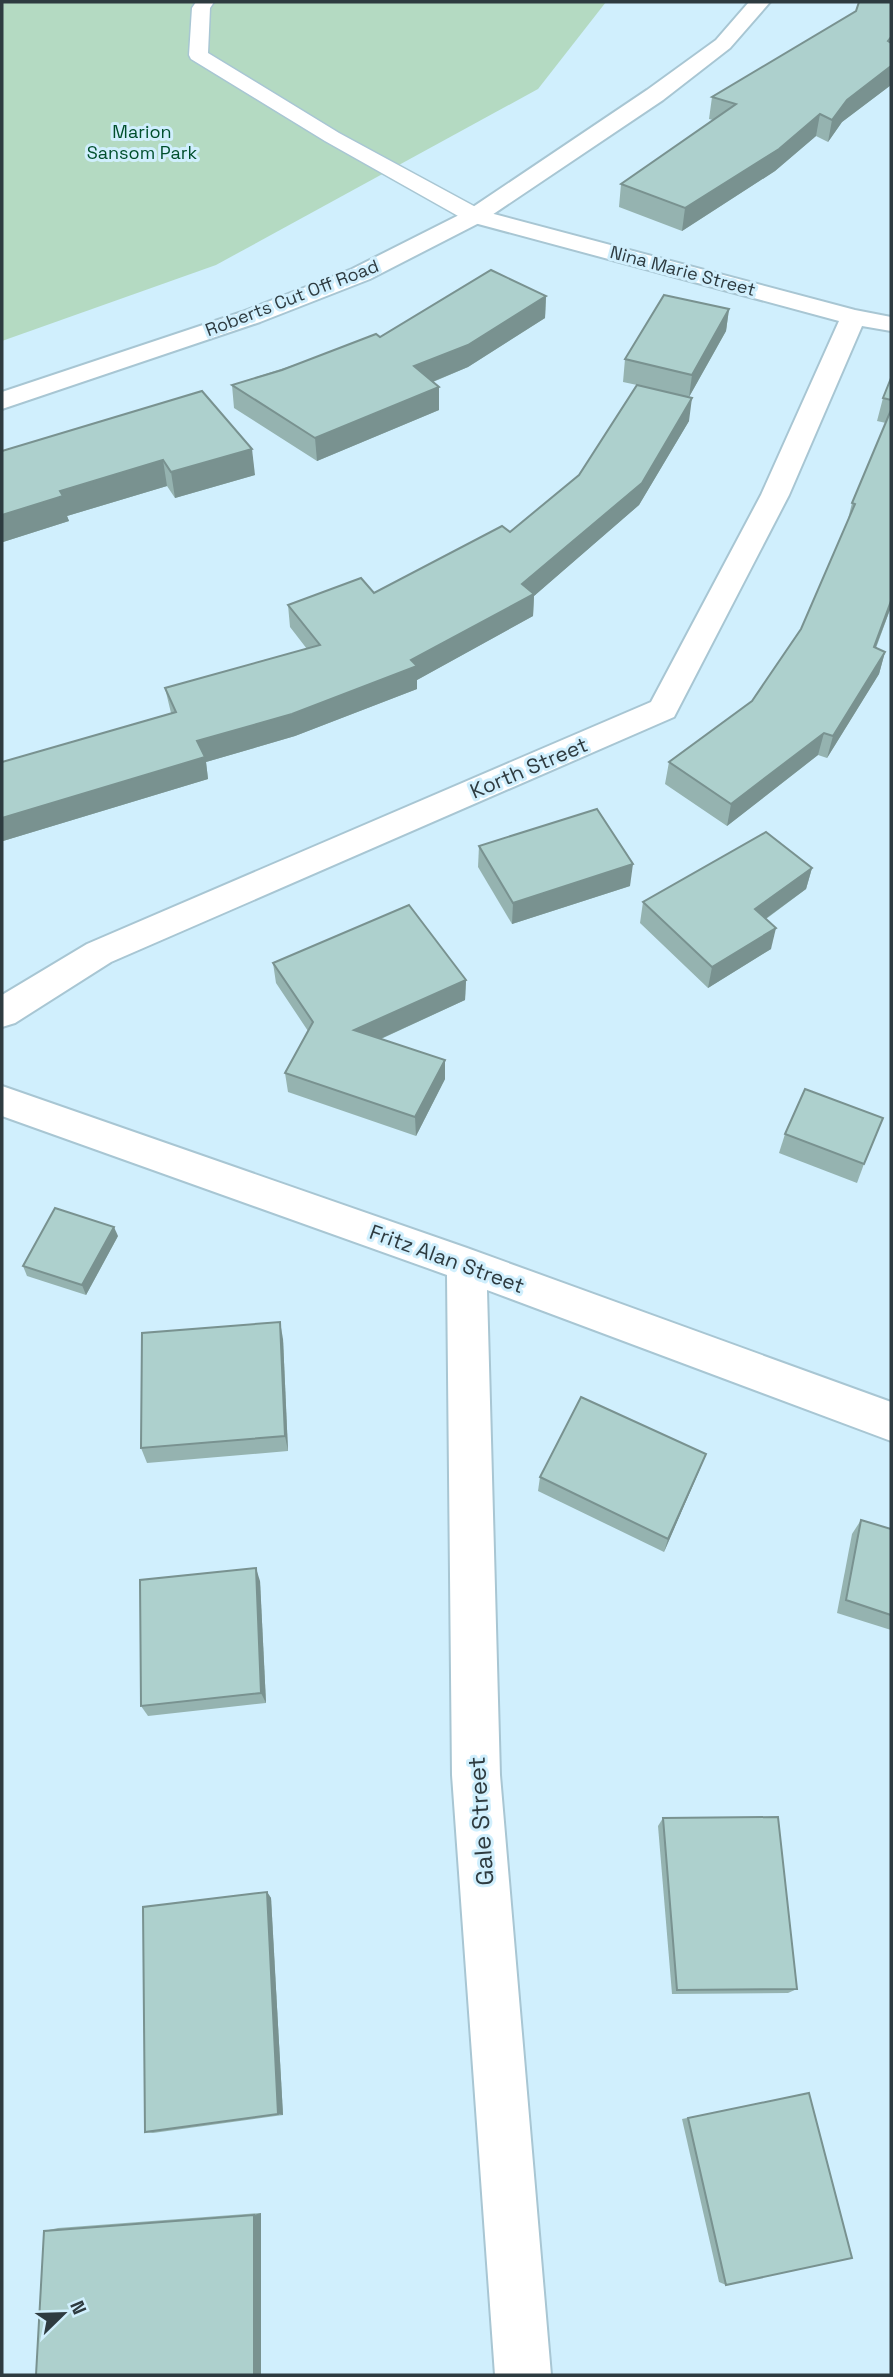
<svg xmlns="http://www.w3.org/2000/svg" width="893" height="2377" font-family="'Space Grotesk',sans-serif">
	<rect width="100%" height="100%" fill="#d0effd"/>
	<!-- green -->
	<path fill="#b4dac2" d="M 2,2 L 606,2 L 538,89 L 216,265 L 2,341 Z"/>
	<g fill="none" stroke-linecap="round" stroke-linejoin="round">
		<!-- lane casing -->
		<g stroke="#a8c6d3" stroke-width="3">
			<path id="lane" d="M 196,2 L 214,2 L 210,8 L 208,53 L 339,133 L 483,211 L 486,216 L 483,221 L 467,221 L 325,141 L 191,59 L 189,55 L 192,8 Z"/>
		</g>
		<!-- street casing -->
		<g stroke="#a8c6d3" stroke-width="4">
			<g id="street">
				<path d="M 475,209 L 855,310 L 891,317 L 891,331 L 862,326 L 789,495 L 674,717 L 111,962 L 15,1023 L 2,1027 L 2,995 L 87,944 L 651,702 L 761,495 L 839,321 L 467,221 L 463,216 L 467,211 Z"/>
				<path d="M 2,1086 L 467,1248 L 891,1402 L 891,1441 L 487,1290 L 500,1775 L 551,2375 L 495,2375 L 452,1775 L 447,1275 L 2,1116 Z"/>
			</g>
		</g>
		<!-- secondary casing -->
		<g stroke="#a8c6d3" stroke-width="4">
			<path id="secondary" d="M 749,2 L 770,2 L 730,48 L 663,100 L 483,221 L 370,279 L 260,322 L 2,409 L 2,392 L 242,312 L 352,269 L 467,211 L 647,90 L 716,40 Z"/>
		</g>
		<!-- lane -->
		<use href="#lane" fill="#fff" fill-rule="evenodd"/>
		<!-- street -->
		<use href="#street" fill="#fff" fill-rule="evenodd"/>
		<!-- secondary -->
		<use href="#secondary" fill="#fff" fill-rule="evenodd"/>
	</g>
	<!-- wall -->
	<g fill="#95b3b0">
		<path d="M 891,2 L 891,85 L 842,122 L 828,142 L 816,136 L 775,171 L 682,231 L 619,207 L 621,184 L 713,120 L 709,119 L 712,97 L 856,11 Z"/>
		<path d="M 546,296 L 545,318 L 468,367 L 433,382 L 439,410 L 317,461 L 234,408 L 232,385 L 380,337 Z"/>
		<path d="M 729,309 L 726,331 L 689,397 L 689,421 L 639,505 L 534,596 L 533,616 L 417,680 L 417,689 L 295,736 L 206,762 L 208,779 L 3,841 L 2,837 L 2,762 L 171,713 L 165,688 L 307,649 L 290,627 L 288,605 L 374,593 L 510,532 L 579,475 L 637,385 L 623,382 L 625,359 Z"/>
		<path d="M 891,378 L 891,607 L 876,648 L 885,652 L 879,674 L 827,758 L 818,755 L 727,826 L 665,784 L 669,762 L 752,701 L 801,629 L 847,523 L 852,503 L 886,423 L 877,421 L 883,398 Z"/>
		<path d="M 202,391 L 255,475 L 175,498 L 167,486 L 67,516 L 69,521 L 3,542 L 2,539 L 2,451 Z"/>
		<path d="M 479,846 L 630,886 L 512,924 L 478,867 Z"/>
		<path d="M 812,868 L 806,889 L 766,919 L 771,949 L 708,988 L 640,923 L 643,902 Z"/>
		<path d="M 273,963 L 466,980 L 465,1000 L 381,1039 L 445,1060 L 445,1079 L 416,1136 L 288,1092 L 285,1073 L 308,1031 L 276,983 Z"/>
		<path d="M 785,1134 L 864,1164 L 857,1183 L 779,1153 Z"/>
		<path d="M 118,1236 L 86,1295 L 27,1276 L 23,1266 Z"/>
		<path d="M 283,1339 L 288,1451 L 147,1463 L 141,1448 Z"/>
		<path d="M 706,1454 L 664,1552 L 538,1491 L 540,1477 Z"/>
		<path d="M 861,1520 L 891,1529 L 891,1630 L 837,1613 L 852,1534 Z"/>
		<path d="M 260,1581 L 266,1703 L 148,1716 L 141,1706 Z"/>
		<path d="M 663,1818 L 797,1989 L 788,1993 L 672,1994 L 658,1826 Z"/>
		<path d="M 267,1892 L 271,1898 L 283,2115 L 153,2133 L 145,2132 Z"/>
		<path d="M 809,2093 L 726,2285 L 719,2282 L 682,2119 Z"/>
		<path d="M 261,2213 L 261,2375 L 36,2375 L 44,2231 L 58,2228 Z"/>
	</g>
	<!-- shaded-wall -->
	<g fill="#799290">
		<path d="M 891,66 L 891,85 L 842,122 L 828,142 L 832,120 L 847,100 Z"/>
		<path d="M 820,114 L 816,136 L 775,171 L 682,231 L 685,208 Z"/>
		<path d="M 546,296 L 545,318 L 468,367 L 415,389 L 414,366 Z"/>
		<path d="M 729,309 L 726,331 L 689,397 L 692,375 Z"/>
		<path d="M 439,387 L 439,410 L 317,461 L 315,438 Z"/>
		<path d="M 692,398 L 689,421 L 639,505 L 534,596 L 533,616 L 417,680 L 417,689 L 295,736 L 206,762 L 208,779 L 3,841 L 2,837 L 2,818 L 197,741 L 411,660 L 522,584 Z"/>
		<path d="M 252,449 L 255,475 L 175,498 L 171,472 Z"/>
		<path d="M 163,460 L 167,486 L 67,516 L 69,521 L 3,542 L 2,537 L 2,515 L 60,491 Z"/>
		<path d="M 891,601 L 891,607 L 867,670 L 874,647 Z"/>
		<path d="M 885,652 L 879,674 L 827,758 L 833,736 Z"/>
		<path d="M 824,733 L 818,755 L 727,826 L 731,804 Z"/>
		<path d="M 633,864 L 630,886 L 512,924 L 513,903 Z"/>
		<path d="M 812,868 L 806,889 L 750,930 L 755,909 Z"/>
		<path d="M 776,928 L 771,949 L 708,988 L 712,967 Z"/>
		<path d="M 466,980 L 465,1000 L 356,1050 L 354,1030 Z"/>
		<path d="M 445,1060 L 445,1079 L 416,1136 L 415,1117 Z"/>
		<path d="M 114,1227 L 118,1236 L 86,1295 L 82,1285 Z"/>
		<path d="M 280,1322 L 283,1339 L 288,1451 L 285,1436 Z"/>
		<path d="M 706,1454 L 700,1469 L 664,1552 L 668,1539 Z"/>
		<path d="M 256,1568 L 260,1581 L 266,1703 L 261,1693 Z"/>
		<path d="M 267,1892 L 271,1898 L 283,2115 L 278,2114 Z"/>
		<path d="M 261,2213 L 261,2375 L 254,2375 L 254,2215 Z"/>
	</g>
	<!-- building -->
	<g fill="#add0cd" stroke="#799290" stroke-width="2">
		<path d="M 859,2 L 891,2 L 891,37 L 888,41 L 891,43 L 891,66 L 847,100 L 832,120 L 820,114 L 779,149 L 685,208 L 621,184 L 736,104 L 712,97 L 856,11 Z"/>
		<path d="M 491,270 L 546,296 L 468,345 L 414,366 L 439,387 L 315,438 L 232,385 L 282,370 L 376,334 L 380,337 Z"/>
		<path d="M 664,295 L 729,309 L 692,375 L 625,359 Z"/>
		<path d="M 891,378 L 891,400 L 883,398 Z"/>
		<path d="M 637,385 L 692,398 L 642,483 L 522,584 L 534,594 L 411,660 L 417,666 L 292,714 L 197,741 L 205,757 L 2,818 L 2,762 L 176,712 L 165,688 L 320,645 L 288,605 L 361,578 L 374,593 L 502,526 L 510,532 L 579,475 Z"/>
		<path d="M 202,391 L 252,449 L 171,472 L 163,460 L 60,491 L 63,496 L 2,515 L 2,451 Z"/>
		<path d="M 891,410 L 891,601 L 874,647 L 885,652 L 833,736 L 824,733 L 731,804 L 669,762 L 752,701 L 801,629 L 855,504 L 852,503 Z"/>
		<path d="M 597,809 L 633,864 L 513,903 L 479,846 Z"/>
		<path d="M 766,832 L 812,868 L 755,909 L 776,928 L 712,967 L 643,902 Z"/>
		<path d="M 409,905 L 466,980 L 354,1030 L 445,1060 L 415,1117 L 285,1073 L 313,1022 L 273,963 Z"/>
		<path d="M 805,1089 L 883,1118 L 864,1164 L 785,1134 Z"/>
		<path d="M 55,1208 L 114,1227 L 82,1285 L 23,1266 Z"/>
		<path d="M 280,1322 L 285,1436 L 141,1448 L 142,1333 Z"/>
		<path d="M 581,1397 L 706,1454 L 668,1539 L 540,1477 Z"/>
		<path d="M 861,1520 L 891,1529 L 891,1615 L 846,1600 Z"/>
		<path d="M 256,1568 L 261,1693 L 141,1706 L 140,1580 Z"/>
		<path d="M 778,1817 L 797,1989 L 677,1990 L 663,1818 Z"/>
		<path d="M 267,1892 L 278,2114 L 145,2132 L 143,1907 Z"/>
		<path d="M 809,2093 L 852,2258 L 726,2285 L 688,2118 Z"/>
		<path d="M 254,2215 L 254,2375 L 36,2375 L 44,2231 Z"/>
	</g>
	<g text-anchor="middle" stroke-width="6" stroke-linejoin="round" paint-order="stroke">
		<!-- far-park labels -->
		<g font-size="18" fill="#004f2d" stroke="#d0effd">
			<text x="142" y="138">Marion<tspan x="142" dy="21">Sansom Park</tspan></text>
		</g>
		<!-- far-street labels -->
		<g font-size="18" fill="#2e3b40" stroke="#d0effd">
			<text transform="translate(683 271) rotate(15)" y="6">Nina Marie Street</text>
			<text transform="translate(292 298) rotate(-21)" y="6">Roberts Cut Off Road</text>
		</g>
		<!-- street labels -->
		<g font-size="21" fill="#2e3b40" stroke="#d0effd">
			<text transform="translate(529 768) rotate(-23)" y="7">Korth Street</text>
			<text transform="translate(447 1259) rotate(20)" y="7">Fritz Alan Street</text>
		</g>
		<!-- near-street labels -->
		<g font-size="24" fill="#2e3b40" stroke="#d0effd">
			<text transform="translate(481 1821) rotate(-94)" y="8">Gale Street</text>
		</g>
	</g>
	<!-- border -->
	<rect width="893" height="2377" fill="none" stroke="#2e3b40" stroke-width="7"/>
	<!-- north arrow -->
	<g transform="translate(63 2314) rotate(67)" stroke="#d0effd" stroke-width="5" paint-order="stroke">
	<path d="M0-5L12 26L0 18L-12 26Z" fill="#2e3b40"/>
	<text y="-10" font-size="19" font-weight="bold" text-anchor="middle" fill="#2e3b40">N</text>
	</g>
</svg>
